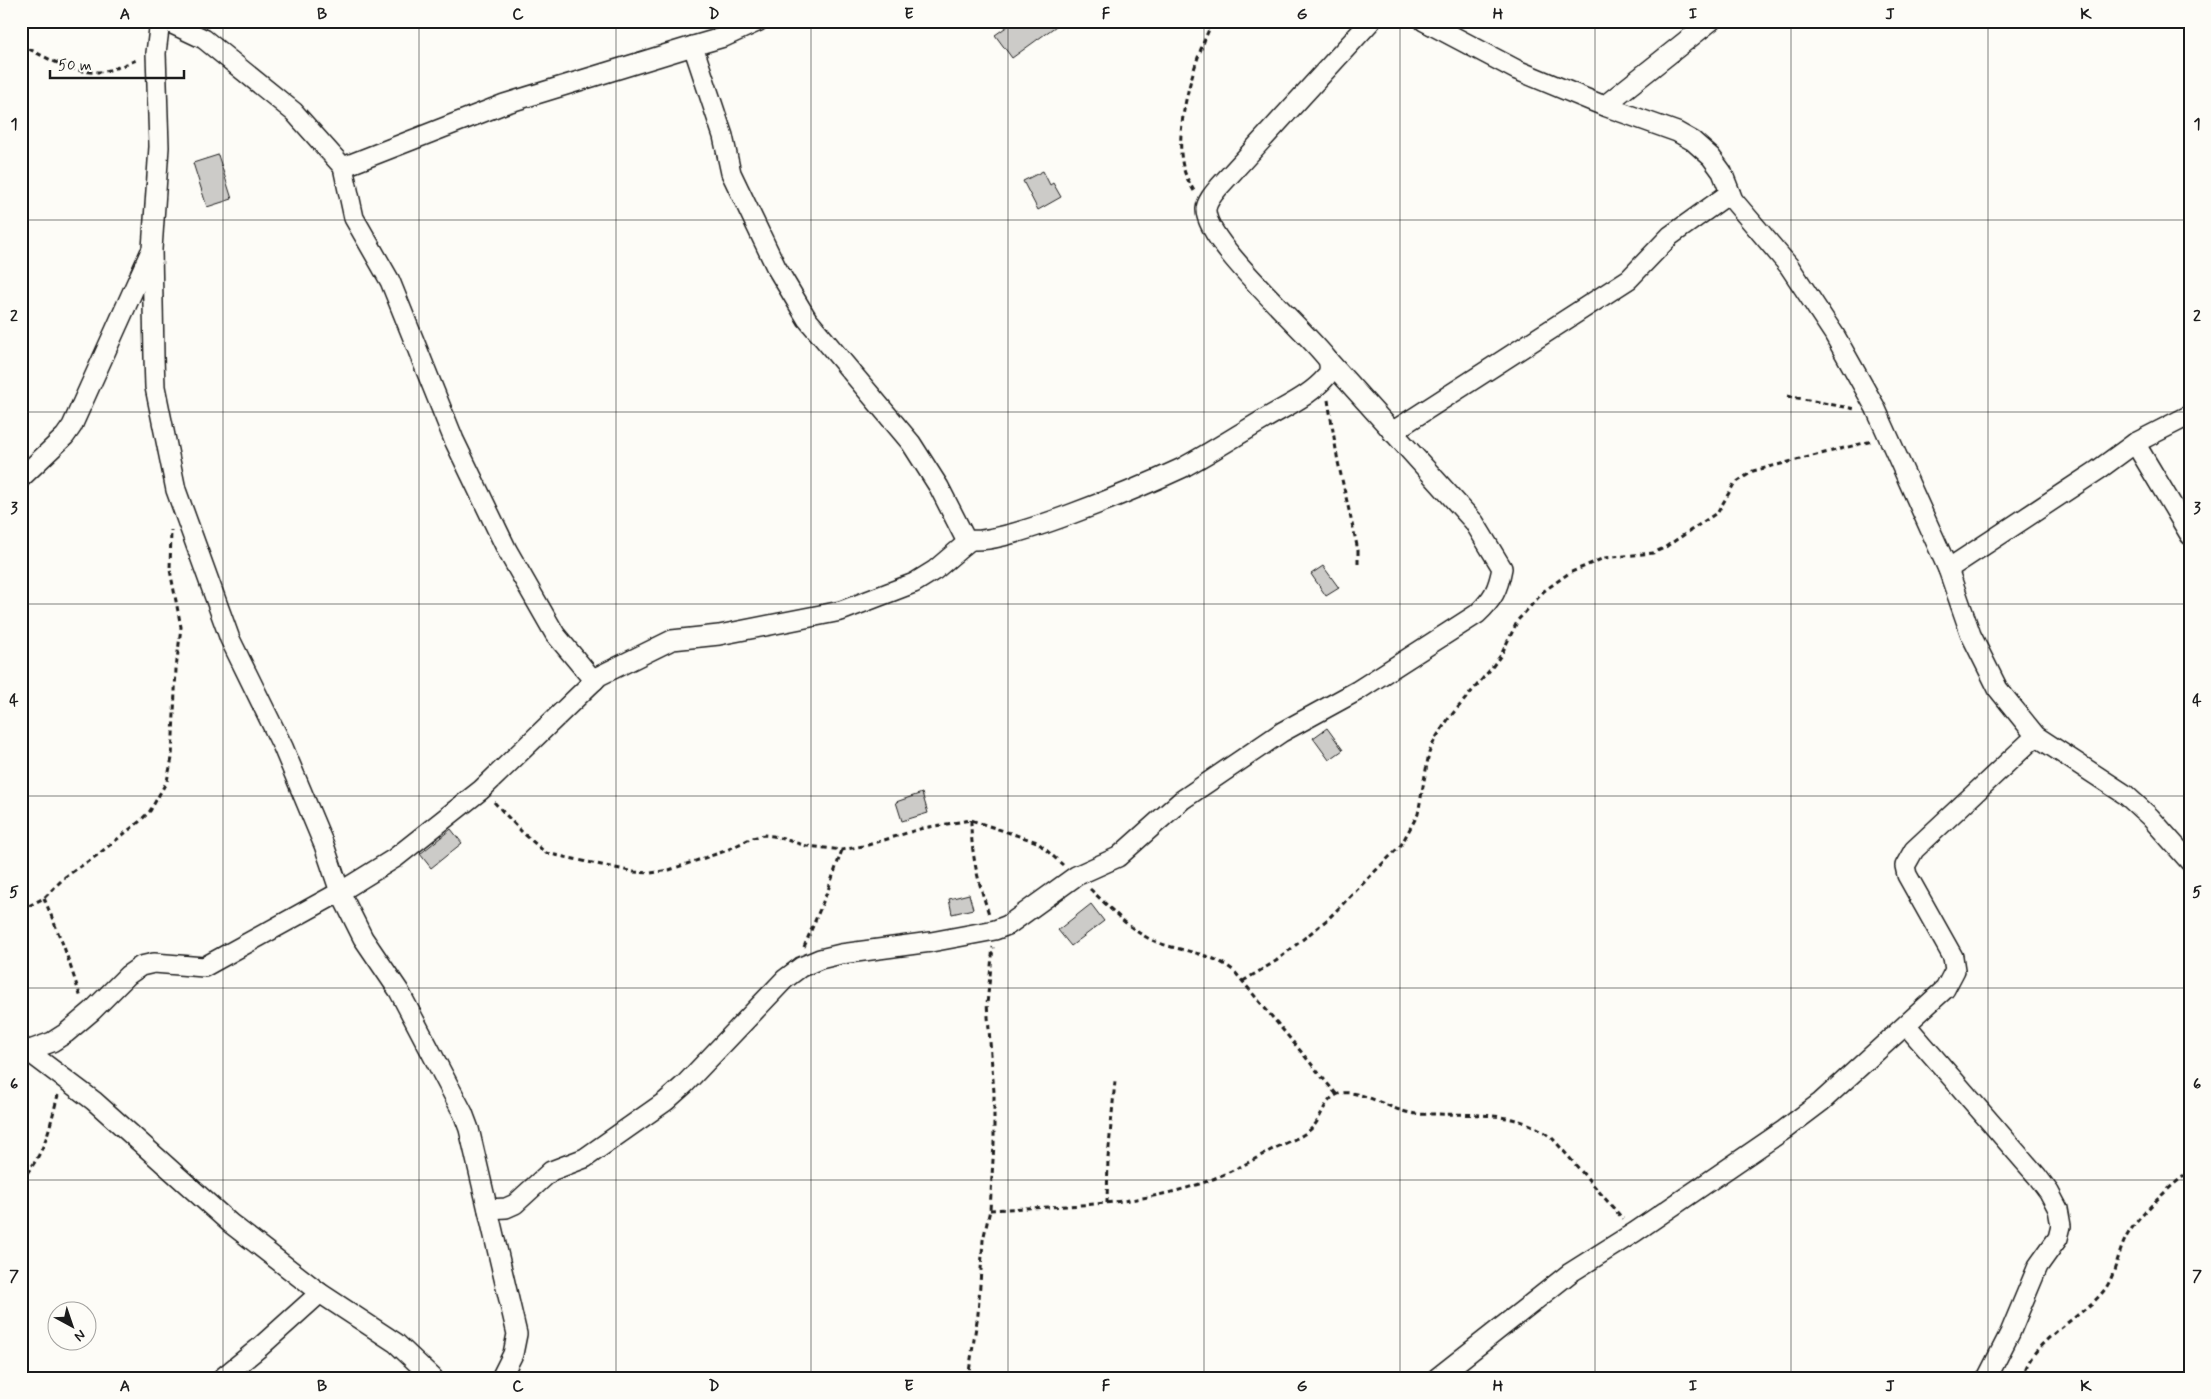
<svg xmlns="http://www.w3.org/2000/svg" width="2211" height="1399" font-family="Mynerve,sans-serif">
	<rect width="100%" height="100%" fill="#fdfcf7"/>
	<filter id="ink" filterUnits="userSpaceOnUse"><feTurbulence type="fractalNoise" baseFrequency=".02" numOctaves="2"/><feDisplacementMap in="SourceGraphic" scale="10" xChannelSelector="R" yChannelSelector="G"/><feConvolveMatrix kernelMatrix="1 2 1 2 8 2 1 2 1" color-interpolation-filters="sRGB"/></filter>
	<g filter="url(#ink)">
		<!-- building -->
		<g fill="#cccbc8" stroke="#1c1c1c">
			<path d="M 1015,21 L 1063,21 L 1012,58 L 995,35 Z"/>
			<path d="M 218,155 L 232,199 L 207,207 L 193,163 Z"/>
			<path d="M 1043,171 L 1050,185 L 1053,183 L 1061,197 L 1038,210 L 1023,181 Z"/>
			<path d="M 1323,566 L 1339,588 L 1326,596 L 1311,574 Z"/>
			<path d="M 1327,728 L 1343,750 L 1329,760 L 1313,738 Z"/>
			<path d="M 922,793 L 928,813 L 902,821 L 896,802 Z"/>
			<path d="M 451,829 L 462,843 L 431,868 L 420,854 Z"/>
			<path d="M 969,894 L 973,909 L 952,914 L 949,899 Z"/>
			<path d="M 1091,904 L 1104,921 L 1071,946 L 1058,930 Z"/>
		</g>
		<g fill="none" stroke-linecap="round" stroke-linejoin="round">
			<!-- minor casing -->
			<g stroke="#1c1c1c" stroke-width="22">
				<g id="minor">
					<path d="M 160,21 L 156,53 L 159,147 L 152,249 L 154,357 L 155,387 L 176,490 L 230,639 L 283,747 L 324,845 L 340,892 L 363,938 L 399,991 L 463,1113 L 469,1129 L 517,1334 L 513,1354 L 501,1378"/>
					<path d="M 166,21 L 204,39 L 294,112 L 343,167 L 354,218 L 390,281 L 454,440 L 507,550 L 555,634 L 594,681"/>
					<path d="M 759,21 L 724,37 L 693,46 L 723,136 L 731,173 L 776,267 L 807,319 L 911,443 L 939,487 L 965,538 C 987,554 1152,482 1182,468 C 1210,453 1236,436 1263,420 C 1284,407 1310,396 1326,377 C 1330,372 1330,366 1328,360 C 1306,330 1204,242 1206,209 C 1207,201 1214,193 1219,187 L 1371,21"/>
					<path d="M 1424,21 L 1517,70 L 1604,106 L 1677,132 L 1693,141 L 1711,157 L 1722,172 L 1733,200 L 1789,266 L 1834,334 L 1875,407 L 1948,569 L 1971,635 L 1998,689 L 2036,736 L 2126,795 L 2150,817 L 2190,862"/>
					<path d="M 1604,106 L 1711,21"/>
					<path d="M 343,167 L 504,104 L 693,46"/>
					<path d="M 1392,432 L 1629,279 L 1670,236 L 1730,193"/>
					<path d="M 2135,443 L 2190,535"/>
					<path d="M 21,478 L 65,436 L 72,426 L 150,253"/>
					<path d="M 1948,569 L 2098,470 L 2135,443 L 2190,415"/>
					<path d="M 1906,1025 L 2037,1176 L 2049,1192 L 2058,1209 L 2061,1226 L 2058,1238 L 2038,1266 L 2010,1333 L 1987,1378"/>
					<path d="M 21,1046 L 94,1101 L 230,1223 L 320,1293 L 396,1343 L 433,1378"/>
					<path d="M 27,1051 L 52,1042 L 66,1033 L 92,1011 L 128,975 L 141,966 L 154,963 L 204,967 L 340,892 L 395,858 L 481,790 L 599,676 L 672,640 L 719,635 L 841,611 L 914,583 L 935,570 L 969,541"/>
					<path d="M 488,1209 L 506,1208 L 515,1204 L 551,1171 L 585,1158 L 666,1101 L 685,1084 L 785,979 L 801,967 L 820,959 L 841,954 L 931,942 L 995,930 L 1008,925 L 1076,876 L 1118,857 L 1182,800 L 1282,732 L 1357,691 L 1477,614 C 1493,599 1498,590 1502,568 L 1474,522 L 1328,360"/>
					<path d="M 222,1378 L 260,1347 L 320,1293"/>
					<path d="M 1437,1378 L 1570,1273 L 1635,1232 L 1784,1130 L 1821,1102 L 1945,989 L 1955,970 L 1953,957 L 1907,875 L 1905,866 L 1914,850 L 2036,736"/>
				</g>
			</g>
			<!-- path -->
			<g stroke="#1c1c1c" stroke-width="3" stroke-dasharray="5 4" stroke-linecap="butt">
				<path d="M 21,45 C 44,56 72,74 98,72 C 112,71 126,64 139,59"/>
				<path d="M 1194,191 C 1190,184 1186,177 1184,170 C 1172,131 1195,57 1213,21"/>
				<path d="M 1787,396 L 1855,409"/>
				<path d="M 1328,400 L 1338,462 L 1358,550 L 1358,568"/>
				<path d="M 494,802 L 522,832 L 546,853 L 634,872 L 651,873 L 669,870 L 725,851 L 752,838 L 764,835 L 773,836 L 807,846 L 842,850 L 868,845 L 923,828 L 971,820 L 1037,842 L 1063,865"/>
				<path d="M 971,820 C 971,855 978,881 989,914"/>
				<path d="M 1090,889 C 1111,908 1131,933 1159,943 C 1185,952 1212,953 1234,971 L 1337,1095"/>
				<path d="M 44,898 L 64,947 L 81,998"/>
				<path d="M 21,910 L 44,898 L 65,877 L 96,856 L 139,822 L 150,811 L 167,781 L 172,758 L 176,669 L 181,627 L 170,570 L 171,530"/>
				<path d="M 804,947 L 828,890 L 842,850"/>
				<path d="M 1243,981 L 1276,961 L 1328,919 L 1401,845 L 1418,814 L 1429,753 L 1435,739 L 1449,718 L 1490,670 L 1501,655 L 1518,620 L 1544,591 L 1569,573 L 1604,558 L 1653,553 L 1664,548 L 1718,512 L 1734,484 L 1753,471 L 1872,441"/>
				<path d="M 21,1180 C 46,1153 49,1128 58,1095"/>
				<path d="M 1107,1203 L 1108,1158 L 1115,1081"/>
				<path d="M 990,1210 C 1070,1205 1157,1207 1231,1171 C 1245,1165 1258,1157 1271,1150 C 1284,1143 1300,1139 1311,1129 C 1323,1118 1323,1097 1342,1093 C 1362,1090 1391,1110 1411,1113 C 1418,1115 1426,1114 1433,1114 C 1473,1115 1522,1111 1553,1139 L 1623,1219"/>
				<path d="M 968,1378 L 978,1314 L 983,1240 L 990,1210 L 994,1143 L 994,1092 L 987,1004 L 993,947"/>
				<path d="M 2023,1378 C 2031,1339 2078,1321 2102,1293 C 2116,1277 2117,1252 2128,1234 C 2139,1216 2172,1183 2190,1172"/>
			</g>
			<!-- minor -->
			<use href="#minor" stroke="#fdfcf7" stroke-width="19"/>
		</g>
	</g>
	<!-- grid -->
	<path fill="none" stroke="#1c1c1c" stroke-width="1" stroke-opacity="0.55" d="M 223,21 L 223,1378M 419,21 L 419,1378M 616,21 L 616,1378M 811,21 L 811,1378M 1008,21 L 1008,1378M 1204,21 L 1204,1378M 1400,21 L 1400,1378M 1595,21 L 1595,1378M 1791,21 L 1791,1378M 1988,21 L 1988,1378M 21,220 L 2190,220M 21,412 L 2190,412M 21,604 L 2190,604M 21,796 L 2190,796M 21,988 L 2190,988M 21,1180 L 2190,1180"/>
	<!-- margin -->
	<rect width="2211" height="1399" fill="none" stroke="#fdfcf7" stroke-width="55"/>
	<!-- north arrow -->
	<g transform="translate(72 1326) rotate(140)"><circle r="24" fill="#fdfcf7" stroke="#a3a29f"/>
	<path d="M0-4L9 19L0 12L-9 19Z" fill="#1c1c1c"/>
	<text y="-8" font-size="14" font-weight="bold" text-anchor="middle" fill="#1c1c1c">N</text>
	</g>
	<!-- scale -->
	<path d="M50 70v8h134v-8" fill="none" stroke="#1c1c1c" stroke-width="2.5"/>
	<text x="58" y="70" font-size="15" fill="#1c1c1c" stroke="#fdfcf7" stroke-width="4" paint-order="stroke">50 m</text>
	<rect x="28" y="28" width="2156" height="1344" fill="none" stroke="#1c1c1c" stroke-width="2"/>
	<g font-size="16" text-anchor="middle" font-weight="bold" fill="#1c1c1c">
		<text x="125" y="19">A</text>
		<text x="322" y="19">B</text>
		<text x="518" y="19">C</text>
		<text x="714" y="19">D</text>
		<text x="909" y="19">E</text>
		<text x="1106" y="19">F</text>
		<text x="1302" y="19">G</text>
		<text x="1498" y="19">H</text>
		<text x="1693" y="19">I</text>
		<text x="1890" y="19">J</text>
		<text x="2086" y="19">K</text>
		<text x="14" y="129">1</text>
		<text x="2197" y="129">1</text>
		<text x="14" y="321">2</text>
		<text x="2197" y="321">2</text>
		<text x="14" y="513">3</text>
		<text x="2197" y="513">3</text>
		<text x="14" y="705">4</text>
		<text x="2197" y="705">4</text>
		<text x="14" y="897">5</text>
		<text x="2197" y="897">5</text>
		<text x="14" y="1089">6</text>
		<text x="2197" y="1089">6</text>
		<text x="14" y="1281">7</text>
		<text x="2197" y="1281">7</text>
		<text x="125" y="1391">A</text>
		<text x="322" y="1391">B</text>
		<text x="518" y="1391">C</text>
		<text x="714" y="1391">D</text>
		<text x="909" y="1391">E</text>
		<text x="1106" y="1391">F</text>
		<text x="1302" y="1391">G</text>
		<text x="1498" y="1391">H</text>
		<text x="1693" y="1391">I</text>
		<text x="1890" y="1391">J</text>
		<text x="2086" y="1391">K</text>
	</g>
</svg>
